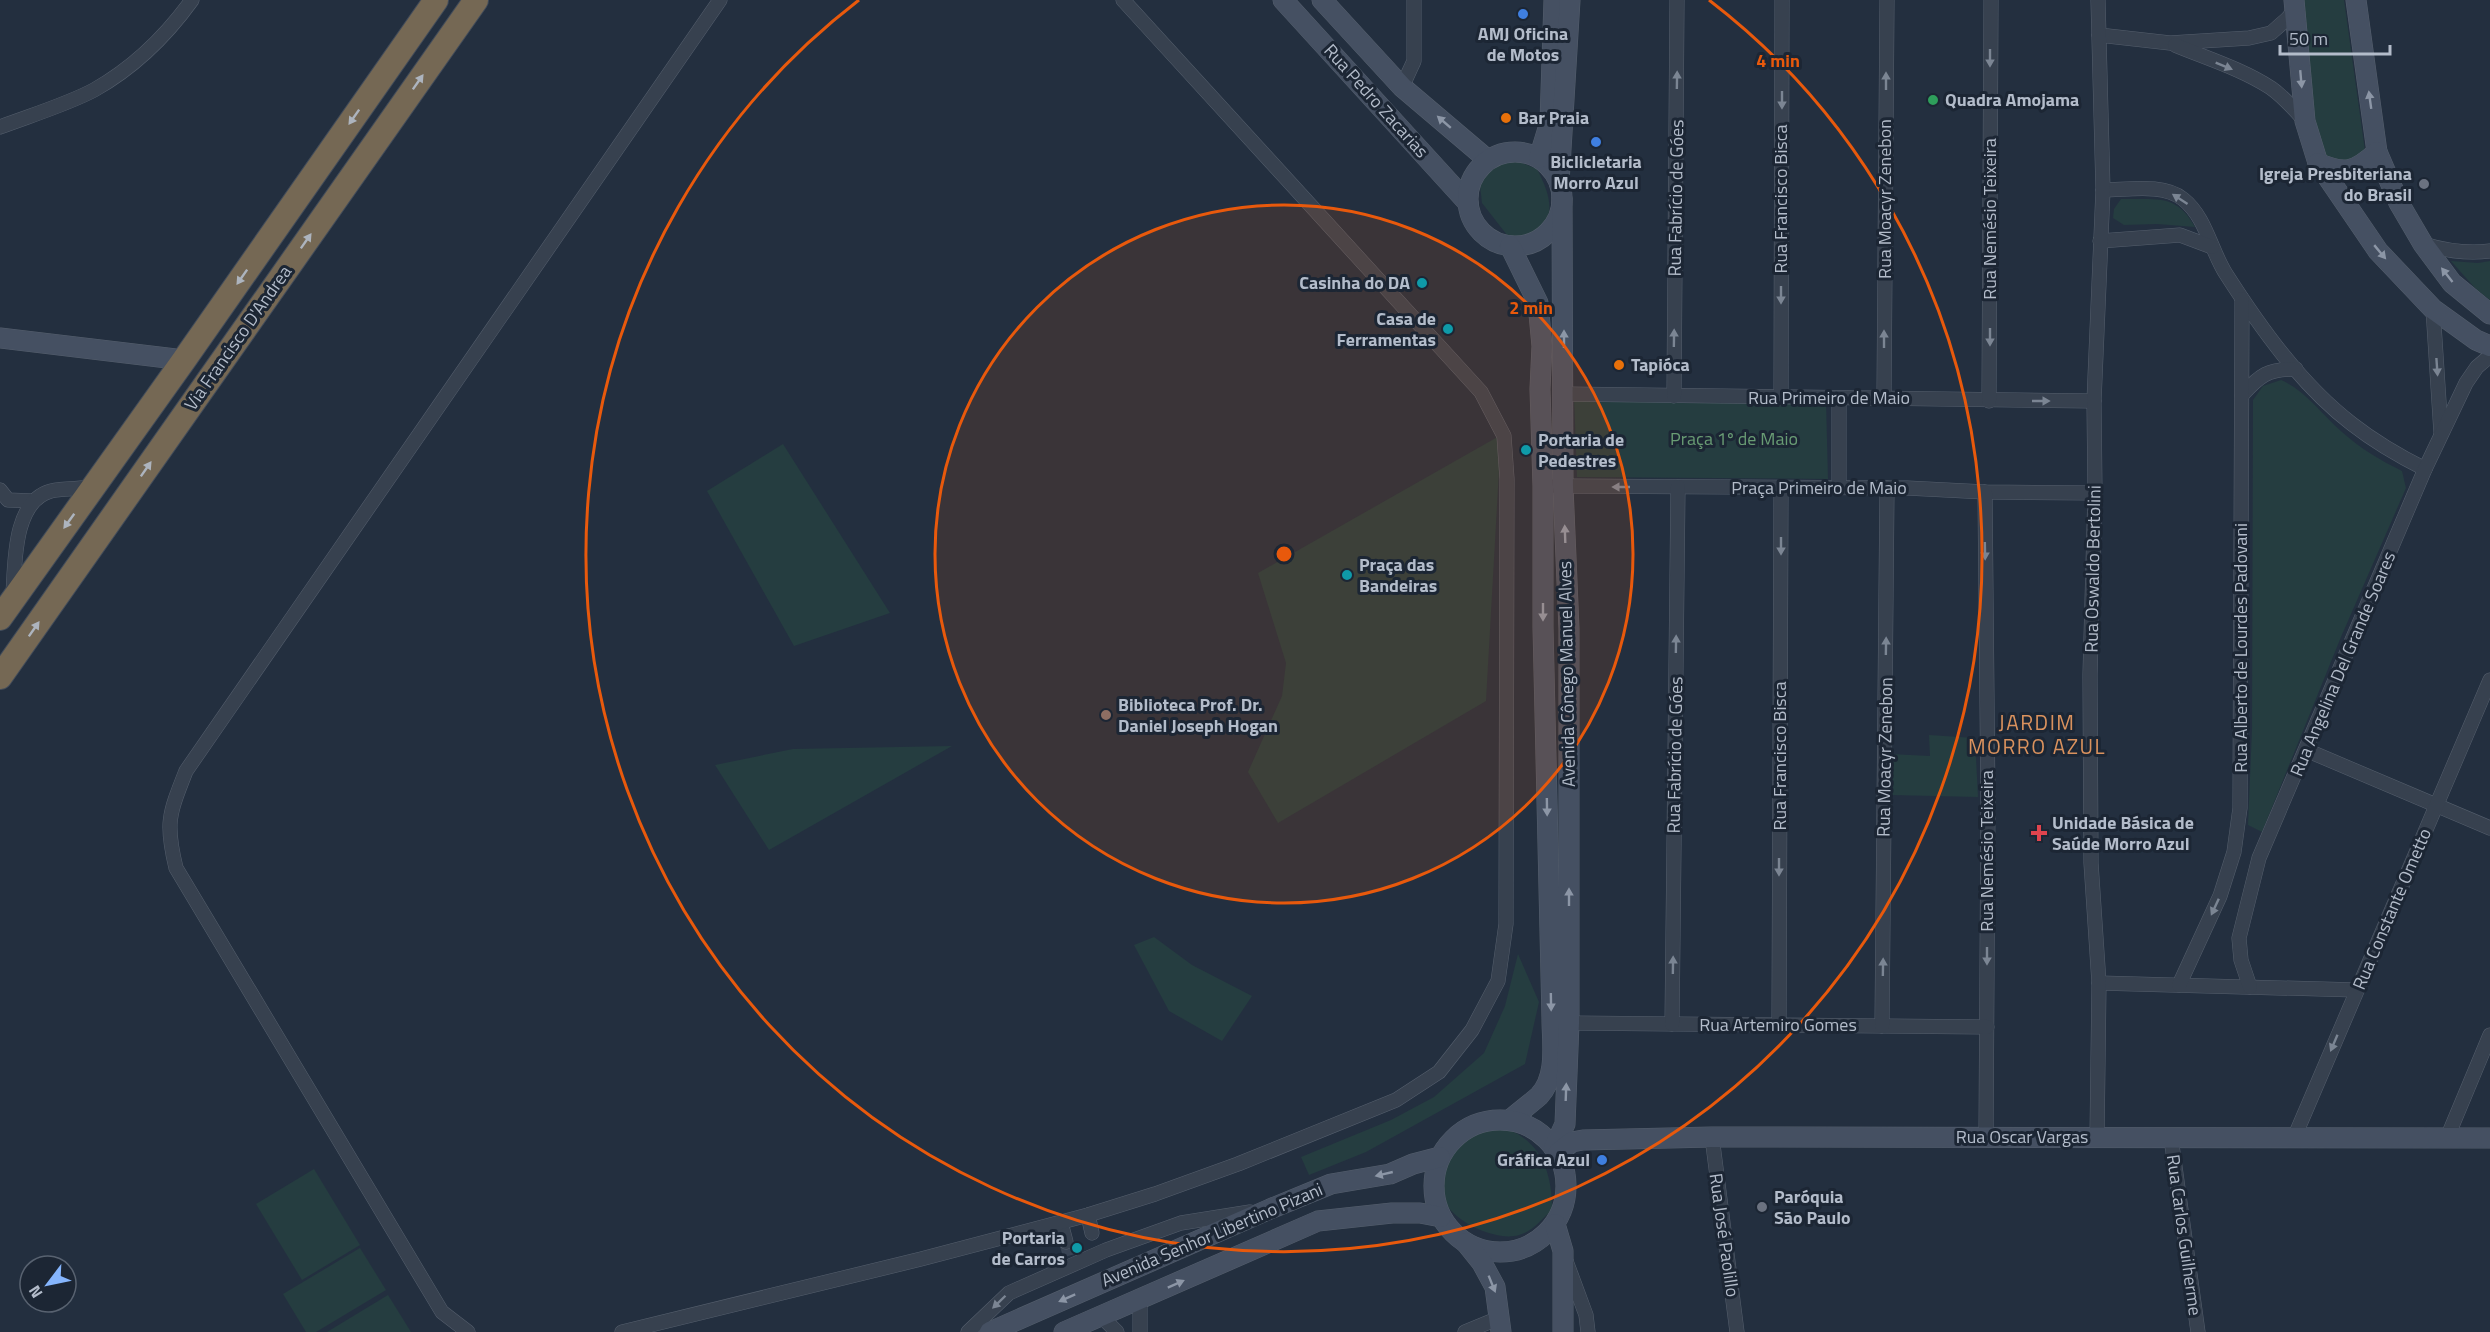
<svg xmlns="http://www.w3.org/2000/svg" width="2490" height="1332" font-family="'Titillium Web',sans-serif">
	<rect width="100%" height="100%" fill="#232f3f"/>
	<!-- green -->
	<g fill="#253d40">
		<path d="M 2303,0 L 2344,0 L 2365,151 L 2350,166 L 2327,160 C 2306,107 2312,55 2303,0 Z"/>
		<path d="M 1515,160 L 1537,169 C 1552,198 1559,223 1525,240 L 1507,235 L 1482,203 L 1480,186 L 1487,172 L 1497,161 Z"/>
		<path d="M 2121,199 C 2157,200 2176,193 2195,227 L 2157,224 L 2124,225 L 2113,218 L 2114,209 Z"/>
		<path d="M 2451,261 L 2478,263 L 2490,261 L 2490,300 L 2475,288 Z"/>
		<path d="M 2281,380 C 2305,390 2322,415 2342,432 C 2361,449 2380,460 2402,471 L 2406,488 L 2341,637 L 2262,832 L 2248,825 L 2252,730 L 2253,400 L 2263,386 Z"/>
		<path d="M 1574,397 L 1826,401 L 1828,479 L 1577,477 Z"/>
		<path d="M 1501,435 L 1486,701 L 1278,823 L 1248,772 L 1282,696 L 1286,663 L 1258,573 Z"/>
		<path d="M 783,444 L 890,613 L 794,646 L 707,491 Z"/>
		<path d="M 1929,735 L 1975,738 L 1978,797 L 1890,795 L 1890,754 L 1930,756 Z"/>
		<path d="M 952,746 L 769,850 L 715,765 L 793,749 Z"/>
		<path d="M 1154,937 L 1192,965 L 1252,996 L 1222,1041 L 1169,1011 L 1134,945 Z"/>
		<path d="M 1518,954 L 1539,1002 L 1525,1064 L 1366,1152 L 1309,1175 L 1301,1157 L 1391,1120 L 1434,1097 L 1484,1053 L 1505,1006 Z"/>
		<path d="M 1488,1125 C 1535,1130 1553,1166 1552,1210 C 1542,1219 1532,1232 1519,1235 C 1506,1239 1490,1234 1478,1229 C 1419,1203 1429,1144 1488,1125 Z"/>
		<path d="M 314,1169 L 360,1245 L 302,1280 L 256,1204 Z"/>
		<path d="M 360,1248 L 386,1290 L 316,1332 L 306,1332 L 283,1294 Z"/>
		<path d="M 388,1295 L 411,1332 L 327,1332 Z"/>
	</g>
	<g fill="none" stroke-linecap="round" stroke-linejoin="round">
		<!-- street-tunnel -->
		<path stroke="#394454" stroke-width="14" stroke-dasharray="14 7" stroke-linecap="butt" d="M 1066,1242 L 1071,1259"/>
		<!-- street casing -->
		<g stroke="#555f6d" stroke-width="15">
			<g id="street">
				<path d="M 2099,35 L 2170,43 L 2249,38 L 2271,33 L 2288,18 L 2296,8"/>
				<path d="M 2175,45 C 2206,58 2242,69 2271,88 C 2284,97 2294,109 2305,121"/>
				<path d="M 1402,87 L 1414,61 L 1414,0"/>
				<path d="M 0,127 C 29,116 68,104 94,90 C 133,68 166,36 192,0"/>
				<path d="M 2103,190 C 2128,190 2163,183 2183,199 C 2206,217 2211,251 2226,274 C 2260,327 2301,385 2352,424 C 2375,442 2399,456 2425,469"/>
				<path d="M 2100,241 L 2180,235 L 2212,247"/>
				<path d="M 2423,244 C 2446,251 2466,254 2490,251"/>
				<path d="M 2433,309 L 2441,433"/>
				<path d="M 1564,394 L 2094,401"/>
				<path d="M 2242,395 C 2260,375 2268,369 2296,369"/>
				<path d="M 1674,396 L 1677,0"/>
				<path d="M 1781,398 L 1782,0"/>
				<path d="M 1839,398 L 1839,488"/>
				<path d="M 1884,398 L 1887,0"/>
				<path d="M 1989,401 L 1991,0"/>
				<path d="M 1555,486 L 1907,488 L 1985,492 L 2095,493"/>
				<path d="M 0,490 L 8,500 L 33,501"/>
				<path d="M 1985,492 L 1988,805 L 1986,1137"/>
				<path d="M 13,594 C 15,564 13,501 51,491 C 64,488 80,489 93,487"/>
				<path d="M 2306,750 L 2490,828"/>
				<path d="M 2099,983 L 2357,990"/>
				<path d="M 2179,985 L 2220,896 L 2234,852 L 2240,808 L 2242,299"/>
				<path d="M 2250,987 L 2241,960 L 2239,938 L 2259,858 L 2425,469 L 2466,383 L 2477,367 L 2490,356"/>
				<path d="M 1569,1023 L 1987,1027"/>
				<path d="M 1672,1024 L 1678,487"/>
				<path d="M 1779,1025 L 1781,488"/>
				<path d="M 1882,1026 L 1887,488"/>
				<path d="M 1712,1137 L 1737,1332"/>
				<path d="M 2097,1138 L 2099,983 L 2091,863 L 2090,675 L 2095,493 L 2094,401 L 2103,190 L 2098,0"/>
				<path d="M 2171,1138 L 2198,1332"/>
				<path d="M 2294,1138 L 2490,680"/>
				<path d="M 2447,1138 L 2490,1035"/>
				<path d="M 1088,1215 L 1092,1233"/>
				<path d="M 1061,1223 L 1066,1242"/>
				<path d="M 1566,1261 L 1586,1315 L 1588,1332"/>
				<path d="M 1101,1316 L 1117,1332"/>
				<path d="M 468,1332 L 442,1312 L 176,868 C 165,823 169,814 186,771 L 720,0"/>
				<path d="M 622,1332 L 921,1259 L 1088,1215 L 1155,1194 L 1238,1164 L 1396,1100 L 1439,1072 L 1472,1030 L 1498,981 L 1506,924 L 1507,479 L 1504,436 L 1481,392 L 1123,0"/>
				<path d="M 968,1332 L 1009,1293 L 1106,1250 L 1181,1223 L 1250,1212"/>
				<path d="M 1140,1332 L 1140,1300"/>
				<path d="M 1465,1332 L 1499,1318"/>
			</g>
		</g>
		<!-- secondary casing -->
		<g stroke="#555f6d" stroke-width="21">
			<g id="secondary">
				<path d="M 1283,0 L 1468,203"/>
				<path d="M 1322,0 L 1402,87 L 1488,160"/>
				<path d="M 2294,0 L 2305,121 L 2318,163 L 2378,251 L 2433,309 L 2476,340 L 2490,346"/>
				<path d="M 2356,0 L 2377,152 L 2399,203 L 2423,244 L 2452,283 L 2490,314"/>
				<circle cx="1515" cy="199" r="47"/>
				<path d="M 1539,158 L 1550,122 L 1554,0"/>
				<path d="M 2318,163 C 2345,175 2355,172 2377,152"/>
				<path d="M 1559,182 L 1570,0"/>
				<path d="M 1510,246 L 1538,303 L 1542,346 L 1540,389 L 1543,486 L 1543,627 L 1552,1019 C 1552,1043 1558,1076 1539,1096 C 1530,1104 1519,1112 1510,1120"/>
				<path d="M 0,338 L 184,360"/>
				<circle cx="1500" cy="1186" r="66"/>
				<path d="M 1554,1148 L 1565,1124 L 1569,1023 L 1569,629 L 1563,487 L 1562,198"/>
				<path d="M 1558,1153 L 1572,1142 L 1583,1140 L 1712,1137 L 2490,1138"/>
				<path d="M 1555,1224 L 1563,1251 L 1563,1332"/>
				<path d="M 1466,1243 L 1482,1263 L 1495,1287 L 1501,1332"/>
				<path d="M 990,1332 L 1270,1209 L 1331,1184 L 1390,1174 L 1413,1164 L 1440,1157"/>
				<path d="M 1064,1332 L 1318,1221 L 1392,1213 L 1420,1213 L 1441,1217"/>
			</g>
		</g>
		<!-- highway casing -->
		<g stroke="#424c5a" stroke-width="26">
			<g id="highway">
				<path d="M 0,618 L 184,360 L 436,0"/>
				<path d="M 0,677 L 476,0"/>
			</g>
		</g>
		<!-- street -->
		<use href="#street" stroke="#37414f" stroke-width="14"/>
		<!-- secondary -->
		<use href="#secondary" stroke="#455062" stroke-width="20"/>
		<!-- highway -->
		<use href="#highway" stroke="#756854" stroke-width="24"/>
	</g>
	<!-- one-way arrows -->
	<defs><path id="oneway-solid" d="M-6-.8H1V-3.2L6.5 0L1 3.2V.8H-6Z" transform="scale(1.5)"/></defs>
	<g fill="#7b8593">
		<use href="#oneway-solid" transform="translate(1990 58) rotate(90)"/>
		<use href="#oneway-solid" transform="translate(2224 66) rotate(22)"/>
		<use href="#oneway-solid" transform="translate(1677 80) rotate(-89)"/>
		<use href="#oneway-solid" transform="translate(1886 81) rotate(-90)"/>
		<use href="#oneway-solid" transform="translate(1782 100) rotate(90)"/>
		<use href="#oneway-solid" transform="translate(2180 199) rotate(-147)"/>
		<use href="#oneway-solid" transform="translate(1781 295) rotate(90)"/>
		<use href="#oneway-solid" transform="translate(1990 337) rotate(90)"/>
		<use href="#oneway-solid" transform="translate(1674 338) rotate(-89)"/>
		<use href="#oneway-solid" transform="translate(1884 339) rotate(-90)"/>
		<use href="#oneway-solid" transform="translate(2437 367) rotate(86)"/>
		<use href="#oneway-solid" transform="translate(2041 401)"/>
		<use href="#oneway-solid" transform="translate(1621 487) rotate(-180)"/>
		<use href="#oneway-solid" transform="translate(1781 546) rotate(90)"/>
		<use href="#oneway-solid" transform="translate(1985 551) rotate(89)"/>
		<use href="#oneway-solid" transform="translate(1676 644) rotate(-89)"/>
		<use href="#oneway-solid" transform="translate(1886 646) rotate(-89)"/>
		<use href="#oneway-solid" transform="translate(1779 867) rotate(90)"/>
		<use href="#oneway-solid" transform="translate(2215 907) rotate(115)"/>
		<use href="#oneway-solid" transform="translate(1987 956) rotate(90)"/>
		<use href="#oneway-solid" transform="translate(1673 965) rotate(-89)"/>
		<use href="#oneway-solid" transform="translate(1883 967) rotate(-89)"/>
		<use href="#oneway-solid" transform="translate(2334 1043) rotate(113)"/>
		<use href="#oneway-solid" transform="translate(999 1302) rotate(136)"/>
	</g>
	<g fill="#8c96a6">
		<use href="#oneway-solid" transform="translate(2301 79) rotate(85)"/>
		<use href="#oneway-solid" transform="translate(2370 100) rotate(-98)"/>
		<use href="#oneway-solid" transform="translate(1444 122) rotate(-139)"/>
		<use href="#oneway-solid" transform="translate(2380 252) rotate(50)"/>
		<use href="#oneway-solid" transform="translate(2447 275) rotate(-128)"/>
		<use href="#oneway-solid" transform="translate(1564 339) rotate(-90)"/>
		<use href="#oneway-solid" transform="translate(1565 534) rotate(-92)"/>
		<use href="#oneway-solid" transform="translate(1543 612) rotate(90)"/>
		<use href="#oneway-solid" transform="translate(1547 807) rotate(89)"/>
		<use href="#oneway-solid" transform="translate(1569 897) rotate(-90)"/>
		<use href="#oneway-solid" transform="translate(1551 1002) rotate(89)"/>
		<use href="#oneway-solid" transform="translate(1566 1092) rotate(-88)"/>
		<use href="#oneway-solid" transform="translate(1384 1174) rotate(167)"/>
		<use href="#oneway-solid" transform="translate(1176 1284) rotate(-24)"/>
		<use href="#oneway-solid" transform="translate(1492 1284) rotate(68)"/>
		<use href="#oneway-solid" transform="translate(1067 1298) rotate(156)"/>
	</g>
	<g fill="#adb4be">
		<use href="#oneway-solid" transform="translate(418 82) rotate(-55)"/>
		<use href="#oneway-solid" transform="translate(354 117) rotate(125)"/>
		<use href="#oneway-solid" transform="translate(306 241) rotate(-55)"/>
		<use href="#oneway-solid" transform="translate(242 277) rotate(125)"/>
		<use href="#oneway-solid" transform="translate(146 469) rotate(-55)"/>
		<use href="#oneway-solid" transform="translate(69 521) rotate(126)"/>
		<use href="#oneway-solid" transform="translate(34 629) rotate(-55)"/>
	</g>
	<!-- distance rings -->
	<circle cx="1284" cy="554" r="349" fill="#e8590c" fill-opacity=".12"/>
	<g fill="none" stroke="#e8590c" stroke-width="3">
		<circle cx="1284" cy="554" r="349"/>
		<path d="M1709 0A698 698 0 1 1 859 0"/>
	</g>
	<!-- markers -->
	<g fill="#3f7fe0" stroke="#1c2634" stroke-width="2">
		<circle cx="1523" cy="14" r="6"/>
		<circle cx="1596" cy="142" r="6"/>
		<circle cx="1602" cy="1160" r="6"/>
	</g>
	<circle fill="#2e9e5b" stroke="#1c2634" stroke-width="2" cx="1933" cy="100" r="6"/>
	<g fill="#e8710a" stroke="#1c2634" stroke-width="2">
		<circle cx="1506" cy="118" r="6"/>
		<circle cx="1619" cy="365" r="6"/>
	</g>
	<g fill="#6b7280" stroke="#1c2634" stroke-width="2">
		<circle cx="2424" cy="184" r="6"/>
		<circle cx="1762" cy="1207" r="6"/>
	</g>
	<g fill="#0f9aa8" stroke="#1c2634" stroke-width="2">
		<circle cx="1422" cy="283" r="6"/>
		<circle cx="1448" cy="329" r="6"/>
		<circle cx="1526" cy="450" r="6"/>
		<circle cx="1347" cy="575" r="6"/>
		<circle cx="1077" cy="1248" r="6"/>
	</g>
	<circle fill="#8d6e63" stroke="#1c2634" stroke-width="2" cx="1106" cy="715" r="6"/>
	<path fill="#e0444e" stroke="#1c2634" stroke-width="2" d="M2036 824h6v6h6v6h-6v6h-6v-6h-6v-6h6z"/>
	<g text-anchor="middle" stroke-width="6" stroke-linejoin="round" paint-order="stroke">
		<!-- poi labels -->
		<g font-size="18" font-weight="bold" fill="#b3bcca" stroke="#1c2634" text-anchor="start">
			<text x="1523" y="40" text-anchor="middle">AMJ Oficina<tspan x="1523" dy="21">de Motos</tspan></text>
			<text x="1945" y="106">Quadra Amojama</text>
			<text x="1518" y="124">Bar Praia</text>
			<text x="1596" y="168" text-anchor="middle">Biclicletaria<tspan x="1596" dy="21">Morro Azul</tspan></text>
			<text x="2412" y="180" text-anchor="end">Igreja Presbiteriana<tspan x="2412" dy="21">do Brasil</tspan></text>
			<text x="1410" y="289" text-anchor="end">Casinha do DA</text>
			<text x="1436" y="325" text-anchor="end">Casa de<tspan x="1436" dy="21">Ferramentas</tspan></text>
			<text x="1631" y="371">Tapióca</text>
			<text x="1538" y="446">Portaria de<tspan x="1538" dy="21">Pedestres</tspan></text>
			<text x="1359" y="571">Praça das<tspan x="1359" dy="21">Bandeiras</tspan></text>
			<text x="1118" y="711">Biblioteca Prof. Dr.<tspan x="1118" dy="21">Daniel Joseph Hogan</tspan></text>
			<text x="2052" y="829">Unidade Básica de<tspan x="2052" dy="21">Saúde Morro Azul</tspan></text>
			<text x="1590" y="1166" text-anchor="end">Gráfica Azul</text>
			<text x="1774" y="1203">Paróquia<tspan x="1774" dy="21">São Paulo</tspan></text>
			<text x="1065" y="1244" text-anchor="end">Portaria<tspan x="1065" dy="21">de Carros</tspan></text>
		</g>
		<!-- street labels -->
		<g font-size="18" fill="#b3bcca" stroke="#1c2634">
			<text transform="translate(1376 101) rotate(48)" y="6">Rua Pedro Zacarias</text>
			<text transform="translate(1676 198) rotate(-89)" y="6">Rua Fabrício de Góes</text>
			<text transform="translate(1781 199) rotate(-90)" y="6">Rua Francisco Bisca</text>
			<text transform="translate(1885 199) rotate(-90)" y="6">Rua Moacyr Zenebon</text>
			<text transform="translate(1990 219) rotate(-90)" y="6">Rua Nemésio Teixeira</text>
			<text transform="translate(238 338) rotate(-55)" y="6">Via Francisco D'Andrea</text>
			<text x="1829" y="404">Rua Primeiro de Maio</text>
			<text x="1819" y="494">Praça Primeiro de Maio</text>
			<text transform="translate(2093 569) rotate(-89)" y="6">Rua Oswaldo Bertolini</text>
			<text transform="translate(2241 648) rotate(-90)" y="6">Rua Alberto de Lourdes Padovani</text>
			<text transform="translate(2343 664) rotate(-67)" y="6">Rua Angelina Del Grande Soares</text>
			<text transform="translate(1567 674) rotate(-91)" y="6">Avenida Cônego Manuel Alves</text>
			<text transform="translate(1675 755) rotate(-89)" y="6">Rua Fabrício de Góes</text>
			<text transform="translate(1780 756) rotate(-90)" y="6">Rua Francisco Bisca</text>
			<text transform="translate(1885 757) rotate(-89)" y="6">Rua Moacyr Zenebon</text>
			<text transform="translate(1987 851) rotate(-90)" y="6">Rua Nemésio Teixeira</text>
			<text transform="translate(2392 909) rotate(-67)" y="6">Rua Constante Ometto</text>
			<text x="1778" y="1031">Rua Artemiro Gomes</text>
			<text x="2022" y="1143">Rua Oscar Vargas</text>
			<text transform="translate(1212 1235) rotate(-23)" y="6">Avenida Senhor Libertino Pizani</text>
			<text transform="translate(1724 1235) rotate(82)" y="6">Rua José Paolillo</text>
			<text transform="translate(2184 1235) rotate(82)" y="6">Rua Carlos Guilherme</text>
		</g>
		<!-- park labels -->
		<g font-size="18" fill="#699c74" stroke="#1c2634">
			<text x="1734" y="445">Praça 1º de Maio</text>
		</g>
		<!-- quarter labels -->
		<g font-size="21" letter-spacing="1.5" fill="#da925e" stroke="#1c2634">
			<text x="2037" y="730">JARDIM<tspan x="2037" dy="24">MORRO AZUL</tspan></text>
		</g>
	</g>
	<circle cx="1284" cy="554" r="9" fill="#e8590c" stroke="#1c2634" stroke-width="3"/>
	<g font-size="18" text-anchor="middle" font-weight="bold" fill="#e8590c" stroke="#1c2634" stroke-width="6" stroke-linejoin="round" paint-order="stroke">
		<text x="1778" y="67">4 min</text>
		<text x="1531" y="314">2 min</text>
	</g>
	<!-- north arrow -->
	<g transform="translate(48 1284) rotate(238)"><circle r="28" fill="#1c2634" stroke="#586270" stroke-width="1.5"/>
	<path d="M0-4.5L10 22L0 15L-10 22Z" fill="#85b5fd"/>
	<text y="-9" font-size="16" font-weight="bold" text-anchor="middle" fill="#b3bcca">N</text>
	</g>
	<!-- scale -->
	<path d="M2280 45v9h110v-9" fill="none" stroke="#b3bcca" stroke-width="3"/>
	<text x="2289" y="45" font-size="18" fill="#b3bcca" stroke="#1c2634" stroke-width="4.5" paint-order="stroke">50 m</text>
</svg>
